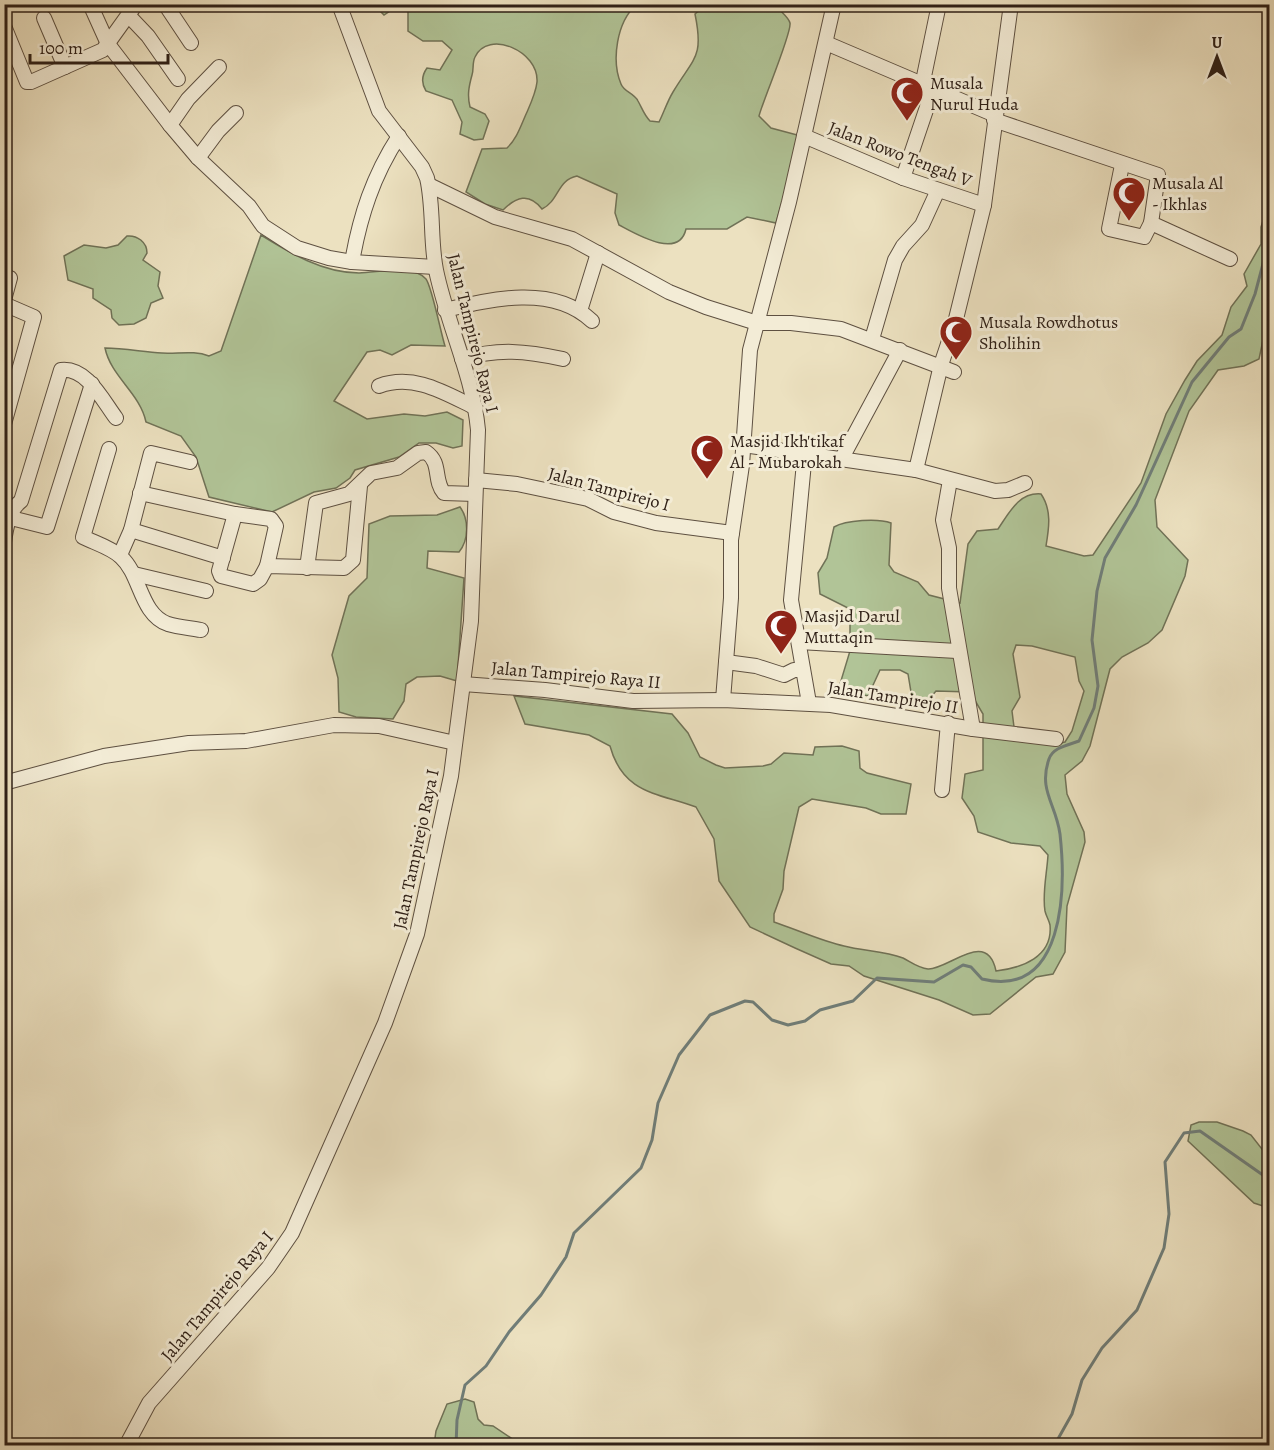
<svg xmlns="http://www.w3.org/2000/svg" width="1274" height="1450" font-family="Alegreya,serif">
	<rect width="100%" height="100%" fill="#ece1c0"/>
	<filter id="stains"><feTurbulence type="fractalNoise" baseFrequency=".00333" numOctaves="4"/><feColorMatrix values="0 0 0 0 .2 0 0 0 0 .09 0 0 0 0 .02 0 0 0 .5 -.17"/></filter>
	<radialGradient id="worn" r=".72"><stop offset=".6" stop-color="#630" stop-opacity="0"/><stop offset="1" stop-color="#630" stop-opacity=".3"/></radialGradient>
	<!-- green -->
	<g fill="#b1c497" stroke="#707257" stroke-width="1.5" fill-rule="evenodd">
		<path d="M 378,4 C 397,4 515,8 523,4 L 636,5 C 617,22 611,60 621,84 C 624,92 634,93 638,101 C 642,108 644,115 650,121 L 659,122 C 664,112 667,102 673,92 C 694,57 704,58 695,14 L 701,9 L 717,7 L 718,5 L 776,5 C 779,11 788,16 790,23 C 792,33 763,100 759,116 L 771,128 L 801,136 L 776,223 L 747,217 L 727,229 L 686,229 C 679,260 636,234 619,225 L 615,213 L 617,194 L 577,176 C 557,180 559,201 542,209 C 529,192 516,197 503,210 L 485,204 L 466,192 L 482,149 L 507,148 C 517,139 521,125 527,112 C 531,103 536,92 537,82 C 539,51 488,29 475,57 C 472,63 474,69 472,75 C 469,86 467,95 470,107 L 485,114 L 489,121 L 483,139 L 474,140 L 460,134 L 462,122 L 452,100 L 426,91 C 421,83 422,75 427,68 L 440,70 L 452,50 L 442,41 L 423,41 L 408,31 L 408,9 L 399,5 L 384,15 L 378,9 Z"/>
		<path d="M 1269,202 L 1269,312 L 1259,359 L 1244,366 L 1218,370 L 1189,411 L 1155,500 L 1157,527 L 1188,560 L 1185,576 L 1162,630 L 1148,643 L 1122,657 L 1110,669 L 1090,746 L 1082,761 L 1065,775 L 1067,794 L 1084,832 L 1085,842 L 1067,906 L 1065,952 L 1053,974 L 1036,977 L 990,1014 L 973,1015 L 939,1000 L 864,976 L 849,966 L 831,964 L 795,948 L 750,927 L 719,881 L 714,839 L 696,807 C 658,793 623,794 610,746 L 589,735 L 525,724 L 514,696 L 672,714 L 688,733 L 700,757 L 716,765 L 725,768 L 763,766 L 771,764 L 784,753 L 813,755 L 815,747 L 842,746 L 859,751 L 860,768 L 867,773 L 911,784 L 906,814 L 881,814 L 866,808 L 812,799 L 799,807 L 784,871 L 783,889 L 774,914 L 774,922 C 795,929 824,942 844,946 C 863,951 884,951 903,958 C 911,962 918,968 928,969 C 948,970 987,928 996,971 C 1022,968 1053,957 1050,925 C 1049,920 1046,916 1045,911 C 1042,894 1047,873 1048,855 L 1040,846 L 1011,843 L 978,832 L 974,816 L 962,798 L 965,774 L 983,770 L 983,714 L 970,692 L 936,691 L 925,704 L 917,705 L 912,698 L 908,674 L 900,670 L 880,670 L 868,696 L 845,691 L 840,684 L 850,651 L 850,609 L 820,594 L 818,573 L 827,558 L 834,527 C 846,520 878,518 891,523 L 889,565 L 894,572 L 918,582 L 929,595 L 960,603 L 968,544 L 977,531 L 998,529 C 1009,513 1019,492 1041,494 C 1052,510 1049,528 1046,546 L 1084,556 L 1093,555 L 1141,483 L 1166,414 L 1185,380 L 1197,361 L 1222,335 L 1231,307 L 1247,286 L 1244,274 L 1261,244 L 1261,227 ZM 1016,645 L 1032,646 L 1075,657 L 1079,681 L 1084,691 L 1072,731 L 1065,742 L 1053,744 L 1015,735 L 1012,711 L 1020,697 L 1013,654 Z"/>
		<path d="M 261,235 C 290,253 323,273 359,273 C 378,273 411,263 426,279 C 432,287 441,334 445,346 L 411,345 L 392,355 L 380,350 L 367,352 L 334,401 L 367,419 L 404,414 L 425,416 L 447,412 L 463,420 L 462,446 L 453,448 L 436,443 L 419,443 L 399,457 L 355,470 L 350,478 L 336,488 L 314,492 L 272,512 L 209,497 L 196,457 L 181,436 L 146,422 C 140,393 111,377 105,348 C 125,348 143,352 162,353 C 178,354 194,350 209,356 L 221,351 Z"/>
		<path d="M 127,236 C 137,235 147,242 147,253 L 143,260 L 160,272 L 158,286 L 163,298 L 151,303 L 146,318 L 134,324 L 119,325 L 112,318 L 111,310 L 93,298 L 93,289 L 68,280 L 64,256 L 84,245 L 106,248 L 118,245 Z"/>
		<path d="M 460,507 C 469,519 469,540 459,552 L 428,551 L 427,568 L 464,578 L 457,681 L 440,676 L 417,677 L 406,684 L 404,701 L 393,719 L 356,717 L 339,712 L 338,678 L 332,655 L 349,596 L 367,578 L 369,524 L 390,516 L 437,515 Z"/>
		<path d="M 1199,1122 L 1217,1122 L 1243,1131 L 1251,1135 L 1269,1158 L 1269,1208 L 1254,1203 L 1188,1141 L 1191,1125 Z"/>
		<path d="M 465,1399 L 474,1402 L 478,1419 L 484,1425 L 493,1426 L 520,1444 L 528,1445 L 434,1445 L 436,1431 L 447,1404 Z"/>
	</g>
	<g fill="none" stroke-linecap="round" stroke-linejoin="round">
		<!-- stream -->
		<g stroke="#707e79" stroke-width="3">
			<path d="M 456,1446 L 457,1420 L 465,1385 L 486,1366 L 509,1332 L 541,1295 L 566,1257 L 574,1233 L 641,1168 L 652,1140 L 658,1103 L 679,1055 L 710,1015 L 745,1001 L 753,1002 L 772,1020 L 788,1025 L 805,1021 L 820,1010 L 853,1001 L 877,978 L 934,982 L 963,965 L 971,967 L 982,979 C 1065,999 1066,889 1060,834 C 1056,804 1038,790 1049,759 C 1053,747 1069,745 1079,741 L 1094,708 L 1098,686 L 1092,640 L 1097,591 L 1105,558 L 1136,505 L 1192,382 L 1229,337 L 1241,329 L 1255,294 L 1268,245 L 1270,199"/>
			<path d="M 1054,1446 L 1072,1414 L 1082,1380 L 1102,1348 L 1137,1310 L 1164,1248 L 1169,1214 L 1165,1162 L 1184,1133 L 1200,1131 L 1270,1180"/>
		</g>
		<!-- minor casing -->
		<g stroke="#5e5041" stroke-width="16">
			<g id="minor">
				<path d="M 90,4 L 108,44 L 170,125 L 198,158 L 249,206 L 263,226 L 297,248 L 329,258 L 352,262 L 435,267"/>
				<path d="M 165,4 L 191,43"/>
				<path d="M 129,16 L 148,36 L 178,79"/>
				<path d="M 44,18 L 65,67"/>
				<path d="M 4,26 L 27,82 L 31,82 L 103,50 L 136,4"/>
				<path d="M 826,43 L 995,115"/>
				<path d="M 922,86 L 939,4"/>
				<path d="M 994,120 L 1158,175 L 1151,223 L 1230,259"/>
				<path d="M 170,125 L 188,99 L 219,67"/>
				<path d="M 804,136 L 903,178 L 984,205"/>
				<path d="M 198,158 L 218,131 L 236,113"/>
				<path d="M 1122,165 L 1109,229 L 1144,237 L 1151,223"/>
				<path d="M 903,178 L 927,107 L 929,88"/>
				<path d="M 429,185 L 495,217 L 572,239 L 669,292 L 706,307 L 757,323 L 791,323 L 841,329 L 954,372"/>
				<path d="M 352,262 C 360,216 373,176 399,136"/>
				<path d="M 4,300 L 10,278"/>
				<path d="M 4,304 L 34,317 L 4,424"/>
				<path d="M 445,310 C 491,299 553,284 592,321"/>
				<path d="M 580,311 L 598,253"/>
				<path d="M 872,339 L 895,260 L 903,246 L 922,225 L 938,190"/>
				<path d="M 462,359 C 498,348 526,351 563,359"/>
				<path d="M 379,386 C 414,373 445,393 476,408"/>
				<path d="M 743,445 L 916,470 L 995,491 L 1008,490 L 1025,483"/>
				<path d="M 109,449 L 83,537 C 95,543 112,548 121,557 C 141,575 140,614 168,624 C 178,627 190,628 201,630"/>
				<path d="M 805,452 L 791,600 L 809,703"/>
				<path d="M 842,458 L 900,350"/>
				<path d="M 916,470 L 941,365 L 955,323 L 984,205 L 1011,4"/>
				<path d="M 476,480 L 517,484 L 588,499 L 614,512 L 656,523 L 732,533"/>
				<path d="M 950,480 L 943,520 L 949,548 L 949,588 L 973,729"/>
				<path d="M 140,493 L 235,514 L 271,519 L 276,526 L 267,566"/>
				<path d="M 235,514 L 219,571 L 221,576 L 253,584 L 260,579 L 267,566 L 344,568 L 353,560 L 360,486"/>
				<path d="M 11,518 L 47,527 L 92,384"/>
				<path d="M 131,530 L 223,558"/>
				<path d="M 4,542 C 6,528 9,510 21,501 L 61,370 C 87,367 103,401 116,418"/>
				<path d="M 120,555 L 131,530 L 151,453 L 190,462"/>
				<path d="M 307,568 L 316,503 L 349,494 L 371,473 L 397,468 L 418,453 L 426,452 C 442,463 433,480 444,493 L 475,494"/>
				<path d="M 134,574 L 206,591"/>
				<path d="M 799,642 L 957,651"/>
				<path d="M 726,662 L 756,666 L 784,675 L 794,670 L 803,670"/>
				<path d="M 463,684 L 545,690 L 633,701 L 723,700 L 831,705 L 973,729 L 1056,739"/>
				<path d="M 723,700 L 731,598 L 731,540 L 742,465 L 750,350 L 789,202 L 834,4"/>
				<path d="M 4,783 L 104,756 L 189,743 L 246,741 L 334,725 L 379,726 L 455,743"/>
				<path d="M 942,790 L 948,723"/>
				<path d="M 126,1446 L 149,1403 L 268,1268 L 292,1233 L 385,1023 L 417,934 L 451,776 L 471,621 L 478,430 C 473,375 447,324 436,270 C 430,240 434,208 427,178 L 422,167 L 379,111 L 339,4"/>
			</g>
		</g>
		<!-- minor -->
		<use href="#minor" stroke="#f3ecd6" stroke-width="14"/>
	</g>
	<!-- icons -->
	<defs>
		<g id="mosque-pin" transform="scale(1.725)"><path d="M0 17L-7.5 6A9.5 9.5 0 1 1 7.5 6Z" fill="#8f2418" stroke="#f3ecd6"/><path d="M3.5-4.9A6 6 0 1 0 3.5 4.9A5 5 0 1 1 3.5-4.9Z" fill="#fff"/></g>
	</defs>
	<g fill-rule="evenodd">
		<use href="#mosque-pin" x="907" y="93"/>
		<use href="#mosque-pin" x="1129" y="193"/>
		<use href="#mosque-pin" x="956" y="332"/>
		<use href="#mosque-pin" x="707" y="451"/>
		<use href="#mosque-pin" x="781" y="626"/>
	</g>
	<g text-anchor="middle" stroke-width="6" stroke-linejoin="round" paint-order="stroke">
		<!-- poi labels -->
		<g font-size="18" fill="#2f2017" stroke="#f3ecd6" text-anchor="start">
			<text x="930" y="89">Musala<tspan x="930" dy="21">Nurul Huda</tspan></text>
			<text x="1152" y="189">Musala Al<tspan x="1152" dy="21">- Ikhlas</tspan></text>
			<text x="979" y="328">Musala Rowdhotus<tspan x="979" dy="21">Sholihin</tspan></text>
			<text x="730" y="447">Masjid Ikh'tikaf<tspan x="730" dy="21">Al - Mubarokah</tspan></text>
			<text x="804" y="622">Masjid Darul<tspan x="804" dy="21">Muttaqin</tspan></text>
		</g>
		<!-- street labels -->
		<g font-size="18" fill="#2f2017" stroke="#f3ecd6">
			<text transform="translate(900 154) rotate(21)" y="6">Jalan Rowo Tengah V</text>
			<text transform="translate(473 333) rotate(76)" y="6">Jalan Tampirejo Raya I</text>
			<text transform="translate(609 489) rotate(15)" y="6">Jalan Tampirejo I</text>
			<text transform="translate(576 675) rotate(5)" y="6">Jalan Tampirejo Raya II</text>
			<text transform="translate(893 697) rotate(9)" y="6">Jalan Tampirejo II</text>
			<text transform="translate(416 849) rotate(-78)" y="6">Jalan Tampirejo Raya I</text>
			<text transform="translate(217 1296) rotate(-50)" y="6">Jalan Tampirejo Raya I</text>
		</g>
	</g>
	<!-- margin -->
	<rect width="1274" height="1450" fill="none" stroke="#ece1c0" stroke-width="24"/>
	<rect x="6" y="6" width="1262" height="1438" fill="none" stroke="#2f2017" stroke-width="3"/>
	<rect x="12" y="12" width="1250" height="1426" fill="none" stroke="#2f2017" stroke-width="1.5"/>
	<!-- north arrow -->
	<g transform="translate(1217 57)" stroke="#f3ecd6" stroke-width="4.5" paint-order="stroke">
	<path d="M0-4.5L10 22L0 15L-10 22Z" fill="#2f2017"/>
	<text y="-9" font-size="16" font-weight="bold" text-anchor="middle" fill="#2f2017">U</text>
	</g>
	<!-- scale -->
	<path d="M30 54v9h138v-9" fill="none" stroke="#2f2017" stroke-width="3"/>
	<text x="39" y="54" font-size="18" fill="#2f2017" stroke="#f3ecd6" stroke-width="4.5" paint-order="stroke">100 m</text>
	<rect width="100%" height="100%" filter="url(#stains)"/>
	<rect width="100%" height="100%" fill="url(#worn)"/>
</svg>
